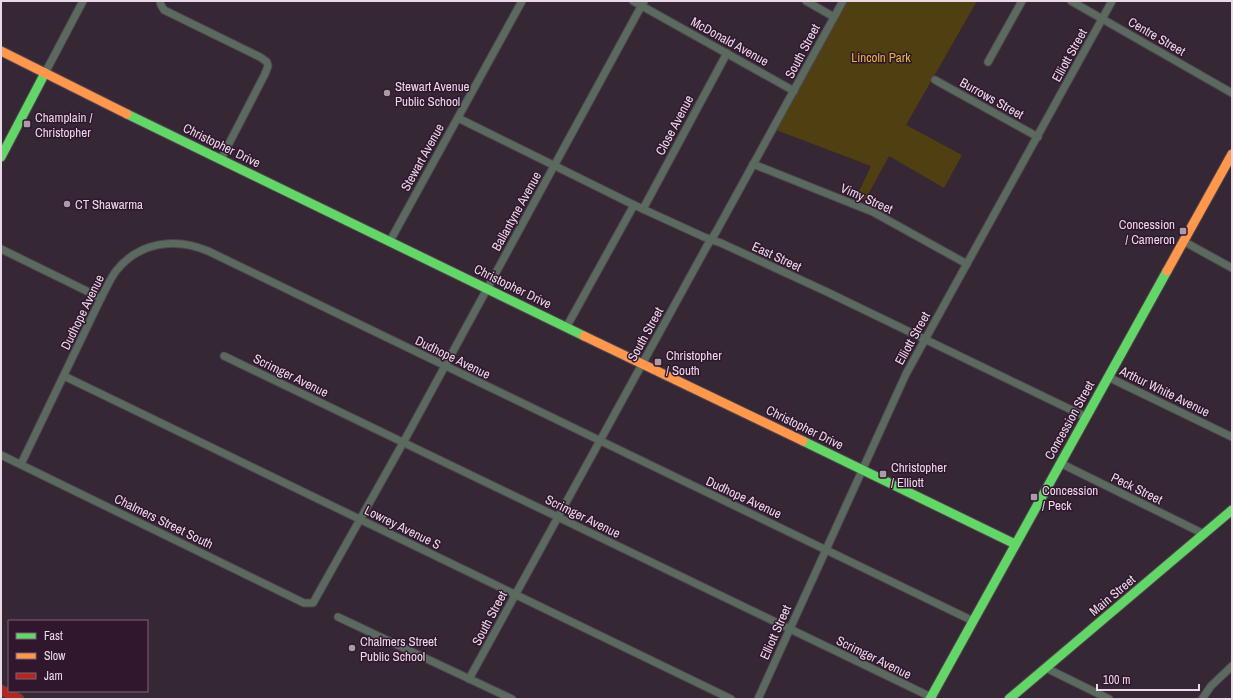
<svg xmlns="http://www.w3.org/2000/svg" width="1233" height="700" font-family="'Archivo Narrow',sans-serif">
	<rect width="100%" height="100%" fill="#352734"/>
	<!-- green -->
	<path fill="#503f11" d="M 848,1 L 977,1 L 906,125 L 962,155 L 944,188 L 889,156 L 865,200 L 857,196 L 871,166 L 776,130 Z"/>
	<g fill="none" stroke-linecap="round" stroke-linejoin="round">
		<!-- street casing -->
		<g stroke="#514450" stroke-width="9">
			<g id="street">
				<path d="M 160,1 L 161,5 L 164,10 L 260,57 L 267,62 L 268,66 L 265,74 L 221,159"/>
				<path d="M 633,1 L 794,91"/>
				<path d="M 806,1 L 834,17"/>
				<path d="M 1071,1 L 1232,93"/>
				<path d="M 988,62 L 1022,1"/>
				<path d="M 45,73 L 83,1"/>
				<path d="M 935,80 L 1038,137"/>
				<path d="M 458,118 L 634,205 L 704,237 L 721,243 L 825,291 L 1086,417"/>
				<path d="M 753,164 L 873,212 L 967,264"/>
				<path d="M 643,209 L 727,53"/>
				<path d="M 390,241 L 522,1"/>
				<path d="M 1183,241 L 1232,268"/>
				<path d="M 1,249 L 101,298"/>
				<path d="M 567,326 L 634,205"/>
				<path d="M 224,356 L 931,697"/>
				<path d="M 64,376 L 731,699"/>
				<path d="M 1108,377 L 1232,437"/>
				<path d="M 1,455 L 304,603 L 313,603 L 403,443 L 644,1"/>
				<path d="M 1060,463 L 1204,534"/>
				<path d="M 21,464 L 101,298 C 106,289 110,279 116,271 C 139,242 175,237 208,251 L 973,621"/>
				<path d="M 338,617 L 512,699"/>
				<path d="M 1046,668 L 1109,699"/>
				<path d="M 469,679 L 707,246 L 716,232 L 843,1"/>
				<path d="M 758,699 L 906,374 L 1112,1"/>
				<path d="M 1202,699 L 1211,686 L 1232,666"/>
			</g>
		</g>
		<!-- fast casing -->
		<g stroke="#514450" stroke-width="11">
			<g id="fast">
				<path d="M 127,114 L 584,336"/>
				<path d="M 1,157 L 45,73"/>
				<path d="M 803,441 L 1015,544"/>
				<path d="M 930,699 L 1167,271"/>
				<path d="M 1009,699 L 1232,510"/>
			</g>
		</g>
		<!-- slow casing -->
		<g stroke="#514450" stroke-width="11">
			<g id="slow">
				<path d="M 1,51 L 127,114"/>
				<path d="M 1167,271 L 1232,154"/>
				<path d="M 584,336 L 803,441"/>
			</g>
		</g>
		<!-- jam casing -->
		<g stroke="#514450" stroke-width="11">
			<path id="jam" d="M 1,690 L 19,699"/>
		</g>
		<!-- street -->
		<use href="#street" stroke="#5a6a5e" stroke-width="7"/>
		<!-- fast -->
		<use href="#fast" stroke="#63d668" stroke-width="9"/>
		<!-- slow -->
		<use href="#slow" stroke="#ff974d" stroke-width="9"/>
		<!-- jam -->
		<use href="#jam" stroke="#b3261e" stroke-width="9"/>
	</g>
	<!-- markers -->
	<g fill="#ab9ba9" stroke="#30172e" stroke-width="1.5">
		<circle cx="387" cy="93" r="4"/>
		<rect x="23" y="120" width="8" height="8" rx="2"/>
		<circle cx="67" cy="204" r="4"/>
		<rect x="1179" y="227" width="8" height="8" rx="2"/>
		<rect x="654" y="358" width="8" height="8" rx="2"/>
		<rect x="879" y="470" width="8" height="8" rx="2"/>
		<rect x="1030" y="493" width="8" height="8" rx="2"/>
		<circle cx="352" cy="648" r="4"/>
	</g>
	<g text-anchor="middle" stroke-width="3" stroke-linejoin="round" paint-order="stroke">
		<!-- street labels -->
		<g font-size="13" fill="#ebd9e8" stroke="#30172e">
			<text transform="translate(1157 36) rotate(30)" y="5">Centre Street</text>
			<text transform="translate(730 41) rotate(29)" y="5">McDonald Avenue</text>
			<text transform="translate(802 51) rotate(-62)" y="5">South Street</text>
			<text transform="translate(1069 55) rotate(-61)" y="5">Elliott Street</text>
			<text transform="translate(992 98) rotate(29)" y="5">Burrows Street</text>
			<text transform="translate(674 125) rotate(-62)" y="5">Close Avenue</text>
			<text transform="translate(222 145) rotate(26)" y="5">Christopher Drive</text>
			<text transform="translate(422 157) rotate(-61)" y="5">Stewart Avenue</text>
			<text transform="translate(867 198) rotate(24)" y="5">Vimy Street</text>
			<text transform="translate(516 211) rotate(-61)" y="5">Ballantyne Avenue</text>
			<text transform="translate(777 256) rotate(25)" y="5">East Street</text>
			<text transform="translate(513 286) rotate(26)" y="5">Christopher Drive</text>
			<text transform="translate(82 312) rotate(-64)" y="5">Dudhope Avenue</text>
			<text transform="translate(645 334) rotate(-61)" y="5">South Street</text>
			<text transform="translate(912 338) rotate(-61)" y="5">Elliott Street</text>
			<text transform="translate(453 357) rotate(26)" y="5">Dudhope Avenue</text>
			<text transform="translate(291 375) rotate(26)" y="5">Scrimger Avenue</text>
			<text transform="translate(1165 391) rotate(26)" y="5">Arthur White Avenue</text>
			<text transform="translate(1069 420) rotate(-61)" y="5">Concession Street</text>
			<text transform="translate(805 427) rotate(26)" y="5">Christopher Drive</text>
			<text transform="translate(1137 488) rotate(26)" y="5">Peck Street</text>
			<text transform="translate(744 497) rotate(25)" y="5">Dudhope Avenue</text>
			<text transform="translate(583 516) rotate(26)" y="5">Scrimger Avenue</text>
			<text transform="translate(164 521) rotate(26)" y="5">Chalmers Street South</text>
			<text transform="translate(403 527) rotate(26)" y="5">Lowrey Avenue S</text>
			<text transform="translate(1112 595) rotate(-40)" y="5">Main Street</text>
			<text transform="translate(489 618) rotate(-62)" y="5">South Street</text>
			<text transform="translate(775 632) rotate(-66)" y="5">Elliott Street</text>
			<text transform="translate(874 657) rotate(26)" y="5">Scrimger Avenue</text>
		</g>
		<!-- park labels -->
		<g font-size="13" fill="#e4ba35" stroke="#30172e">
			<text x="881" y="62">Lincoln Park</text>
		</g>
		<!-- poi labels -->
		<g font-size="13" fill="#ebd9e8" stroke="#30172e" text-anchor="start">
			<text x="395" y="91">Stewart Avenue<tspan x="395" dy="15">Public School</tspan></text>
			<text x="35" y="122">Champlain /<tspan x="35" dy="15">Christopher</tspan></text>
			<text x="75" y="209">CT Shawarma</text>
			<text x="1175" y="229" text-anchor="end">Concession<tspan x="1175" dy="15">/ Cameron</tspan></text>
			<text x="666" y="360">Christopher<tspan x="666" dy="15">/ South</tspan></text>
			<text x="891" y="472">Christopher<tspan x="891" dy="15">/ Elliott</tspan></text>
			<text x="1042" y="495">Concession<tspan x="1042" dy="15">/ Peck</tspan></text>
			<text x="360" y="646">Chalmers Street<tspan x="360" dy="15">Public School</tspan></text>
		</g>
	</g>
	<!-- border -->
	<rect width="1233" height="700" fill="none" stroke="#ebd9e8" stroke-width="4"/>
	<!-- legend -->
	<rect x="8" y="620" width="140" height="72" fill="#30172e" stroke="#7b6578"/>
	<rect x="16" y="633" width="20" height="6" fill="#63d668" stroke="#7b6578"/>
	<text x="44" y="640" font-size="12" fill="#ebd9e8">Fast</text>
	<rect x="16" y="653" width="20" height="6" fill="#ff974d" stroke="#7b6578"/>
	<text x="44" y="660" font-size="12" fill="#ebd9e8">Slow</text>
	<rect x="16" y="673" width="20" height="6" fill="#b3261e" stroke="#7b6578"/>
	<text x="44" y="680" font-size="12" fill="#ebd9e8">Jam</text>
	<!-- scale -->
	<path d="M1097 684v6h102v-6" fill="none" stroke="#ebd9e8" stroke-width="2"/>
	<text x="1103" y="684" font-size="12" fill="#ebd9e8" stroke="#30172e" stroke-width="3" paint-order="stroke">100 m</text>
</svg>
